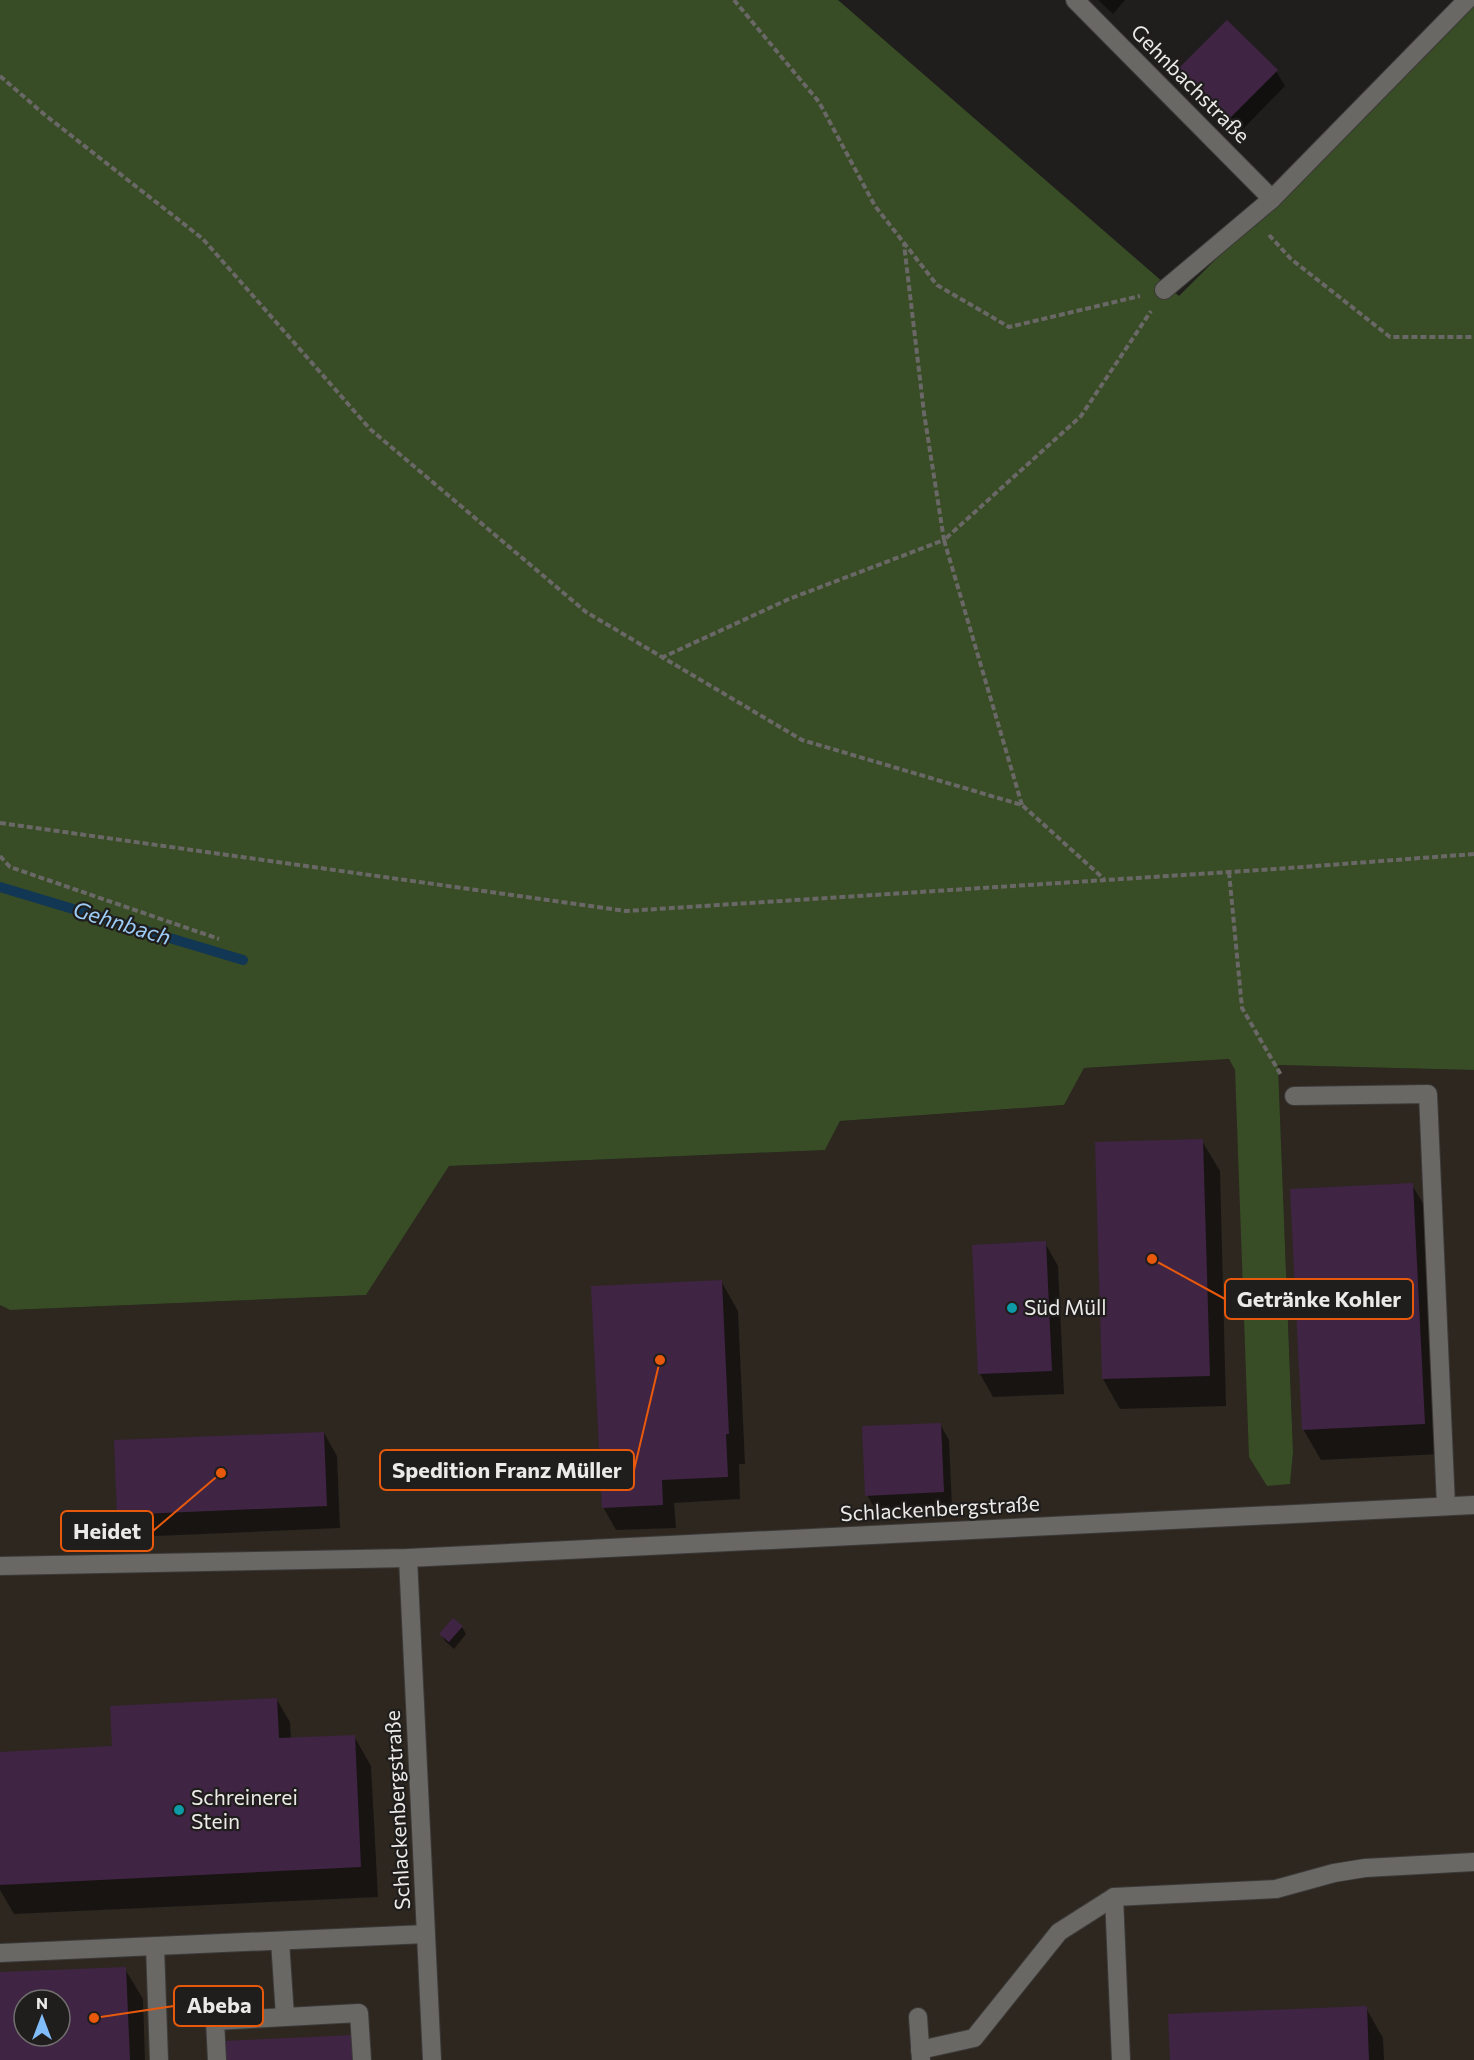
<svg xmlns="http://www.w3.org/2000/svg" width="1474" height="2060" font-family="Commissioner,sans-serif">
	<rect width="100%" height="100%" fill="#201e1c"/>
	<!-- built -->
	<path fill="#2d2720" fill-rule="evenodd" d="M 1230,1059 L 1235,1070 L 1290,1483 L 1293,1451 L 1278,1065 L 1474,1070 L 1474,2060 L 0,2060 L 0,1305 L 10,1310 L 366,1295 L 449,1166 L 825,1150 L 840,1121 L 1064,1105 L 1084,1068 ZM 24,2000 L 60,2000 L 60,2036 L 24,2036 Z"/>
	<!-- green -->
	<path fill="#384c25" d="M 0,0 L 838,0 L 1179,296 L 1474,1 L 1474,1070 L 1278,1065 L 1293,1452 L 1290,1484 L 1267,1486 L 1249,1457 L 1235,1070 L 1229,1059 L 1084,1068 L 1064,1105 L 840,1121 L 825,1150 L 449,1166 L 366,1295 L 10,1310 L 0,1305 Z"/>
	<!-- shadow -->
	<g fill="#0007" fill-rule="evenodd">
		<path d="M 1098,0 L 1125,0 L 1113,14 Z"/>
		<path d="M 1181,68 L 1276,71 L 1285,86 L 1240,132 L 1190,84 Z"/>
		<path d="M 1202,1141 L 1220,1171 L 1226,1406 L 1120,1409 L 1103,1379 Z"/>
		<path d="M 1412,1185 L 1430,1215 L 1441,1454 L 1321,1460 L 1303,1429 Z"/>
		<path d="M 1045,1243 L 1058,1266 L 1064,1394 L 993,1397 L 980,1374 L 974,1246 Z"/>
		<path d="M 721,1281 L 738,1311 L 745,1464 L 739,1464 L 740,1499 L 674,1503 L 676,1528 L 616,1530 L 603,1507 Z"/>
		<path d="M 940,1424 L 949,1440 L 952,1507 L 876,1511 L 867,1495 Z"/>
		<path d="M 324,1433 L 337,1456 L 340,1528 L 132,1537 L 119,1514 Z"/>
		<path d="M 462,1627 L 466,1634 L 454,1649 L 445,1641 L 441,1634 Z"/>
		<path d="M 277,1700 L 290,1722 L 291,1739 L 354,1736 L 371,1766 L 378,1897 L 14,1914 L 0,1890 L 0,1753 L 114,1748 Z"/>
		<path d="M 125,1969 L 143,1999 L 145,2060 L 0,2060 L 0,1974 ZM 24,2000 L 60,2000 L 60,2036 L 24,2036 Z"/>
		<path d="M 1366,2008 L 1383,2038 L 1384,2060 L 1172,2060 Z"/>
	</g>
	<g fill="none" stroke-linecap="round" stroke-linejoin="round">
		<!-- stream -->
		<path stroke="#113754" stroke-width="10" d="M 0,887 L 243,960"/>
	</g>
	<!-- building -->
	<g fill="#3f2444" fill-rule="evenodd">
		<path d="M 1227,20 L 1278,70 L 1230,118 L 1179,68 Z"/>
		<path d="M 1203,1139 L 1210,1376 L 1102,1379 L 1095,1142 Z"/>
		<path d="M 1413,1183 L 1425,1424 L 1302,1430 L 1290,1189 Z"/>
		<path d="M 1046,1241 L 1052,1371 L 978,1374 L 972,1245 Z"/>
		<path d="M 722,1280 L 729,1434 L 726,1434 L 728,1477 L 662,1480 L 663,1505 L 602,1508 L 591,1286 Z"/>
		<path d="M 941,1423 L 944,1492 L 865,1496 L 862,1426 Z"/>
		<path d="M 324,1432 L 327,1506 L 117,1515 L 114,1440 Z"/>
		<path d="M 453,1618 L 463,1626 L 449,1642 L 439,1634 Z"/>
		<path d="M 277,1698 L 279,1738 L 355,1735 L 361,1867 L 0,1885 L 0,1752 L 112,1746 L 110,1706 Z"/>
		<path d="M 126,1967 L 130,2060 L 0,2060 L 0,1972 ZM 24,2000 L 60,2000 L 60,2036 L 24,2036 Z"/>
		<path d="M 1367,2006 L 1369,2060 L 1170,2060 L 1168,2014 Z"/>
		<path d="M 353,2035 L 355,2060 L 225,2060 L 224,2041 Z"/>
	</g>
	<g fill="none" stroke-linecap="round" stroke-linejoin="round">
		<!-- lane casing -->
		<g stroke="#3c3a38" stroke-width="20">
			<g id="lane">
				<path d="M 1075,0 L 1272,199"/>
				<path d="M 1294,1096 L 1428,1094 L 1446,1506"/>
				<path d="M 1114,1897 L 1121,2060"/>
				<path d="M 280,1941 L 285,2016"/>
				<path d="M 155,1946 L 159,2060"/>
				<path d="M 0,1953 L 426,1934"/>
				<path d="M 918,2017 L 921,2060"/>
				<path d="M 920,2050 L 974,2038 L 1059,1932 L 1114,1897 L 1276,1889 L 1334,1873 L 1365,1868 L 1474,1862"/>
				<path d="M 217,2060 L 215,2021 L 359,2013 L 362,2060"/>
			</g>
		</g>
		<!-- street casing -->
		<g stroke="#3c3a38" stroke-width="20">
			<g id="street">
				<path d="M 1164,290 L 1272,199 L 1467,0"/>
				<path d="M 408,1558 L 432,2060"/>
				<path d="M 0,1566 L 408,1558 L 1474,1505"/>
			</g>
		</g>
		<!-- path -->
		<g stroke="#6a6866" stroke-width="4" stroke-dasharray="6 3" stroke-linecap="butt">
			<path d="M 734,0 L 819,102 L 875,206 L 937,285 L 1009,327 L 1140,296"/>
			<path d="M 0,76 L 45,115 L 203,239 L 370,429 L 586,612 L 802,740 L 1022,805 L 1104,879"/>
			<path d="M 1269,235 L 1291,259 L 1390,337 L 1474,337"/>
			<path d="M 661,658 L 789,599 L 944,540 L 924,413 L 904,244"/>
			<path d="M 1022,805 L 944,540 L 1081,416 L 1151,311"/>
			<path d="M 0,823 L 626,911 L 1276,869 L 1474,854"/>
			<path d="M 0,856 L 10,867 L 219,939"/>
			<path d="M 1229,872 L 1242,1008 L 1281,1075"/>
		</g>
		<!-- lane -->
		<use href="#lane" stroke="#6a6865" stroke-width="18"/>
		<!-- street -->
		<use href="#street" stroke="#6a6865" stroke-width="18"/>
	</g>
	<!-- markers -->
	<g fill="#0f9aa8" stroke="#201e1c" stroke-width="2">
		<circle cx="1012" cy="1308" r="6"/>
		<circle cx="179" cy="1810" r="6"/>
	</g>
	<g text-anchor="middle" stroke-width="4.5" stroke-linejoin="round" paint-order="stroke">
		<!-- street labels -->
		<g font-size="21" fill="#ebeae8" stroke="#201e1c">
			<text transform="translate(1190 84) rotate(45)" y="7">Gehnbachstraße</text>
			<text transform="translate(940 1509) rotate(-3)" y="7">Schlackenbergstraße</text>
			<text transform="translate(398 1810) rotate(-93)" y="7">Schlackenbergstraße</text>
		</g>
		<!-- poi labels -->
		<g font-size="21" fill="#ebeae8" stroke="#201e1c" text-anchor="start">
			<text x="1024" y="1315">Süd Müll</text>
			<text x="191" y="1805">Schreinerei<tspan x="191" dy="24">Stein</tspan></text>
		</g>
		<!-- water labels -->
		<g font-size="22" font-style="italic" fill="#9dccf6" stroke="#201e1c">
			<text transform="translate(122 923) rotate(17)" y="8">Gehnbach</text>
		</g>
	</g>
	<!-- callouts -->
	<path fill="none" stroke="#e8590c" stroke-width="2" d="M1152 1259L1225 1299M660 1360L634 1470M221 1473L153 1531M94 2018L174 2006"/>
	<g fill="#e8590c" stroke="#201e1c" stroke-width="2">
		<circle cx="1152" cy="1259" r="6"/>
		<circle cx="660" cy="1360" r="6"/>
		<circle cx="221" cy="1473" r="6"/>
		<circle cx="94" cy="2018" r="6"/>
	</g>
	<g fill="#201e1c" stroke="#e8590c" stroke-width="2">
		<rect x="1225" y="1279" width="188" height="40" rx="6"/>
		<rect x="380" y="1450" width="254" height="40" rx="6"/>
		<rect x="61" y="1511" width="92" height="40" rx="6"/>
		<rect x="174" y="1986" width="89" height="40" rx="6"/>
	</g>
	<g font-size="22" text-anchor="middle" font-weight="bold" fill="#ebeae8">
		<text x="1319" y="1307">Getränke Kohler</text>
		<text x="507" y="1478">Spedition Franz Müller</text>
		<text x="107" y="1539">Heidet</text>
		<text x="219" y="2013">Abeba</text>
	</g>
	<!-- north arrow -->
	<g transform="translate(42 2018)"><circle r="28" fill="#201e1c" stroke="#71706e" stroke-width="1.5"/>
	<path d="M0-4.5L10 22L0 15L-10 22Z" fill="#80bdfa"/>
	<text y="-9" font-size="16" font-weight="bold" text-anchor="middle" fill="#ebeae8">N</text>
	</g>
</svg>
